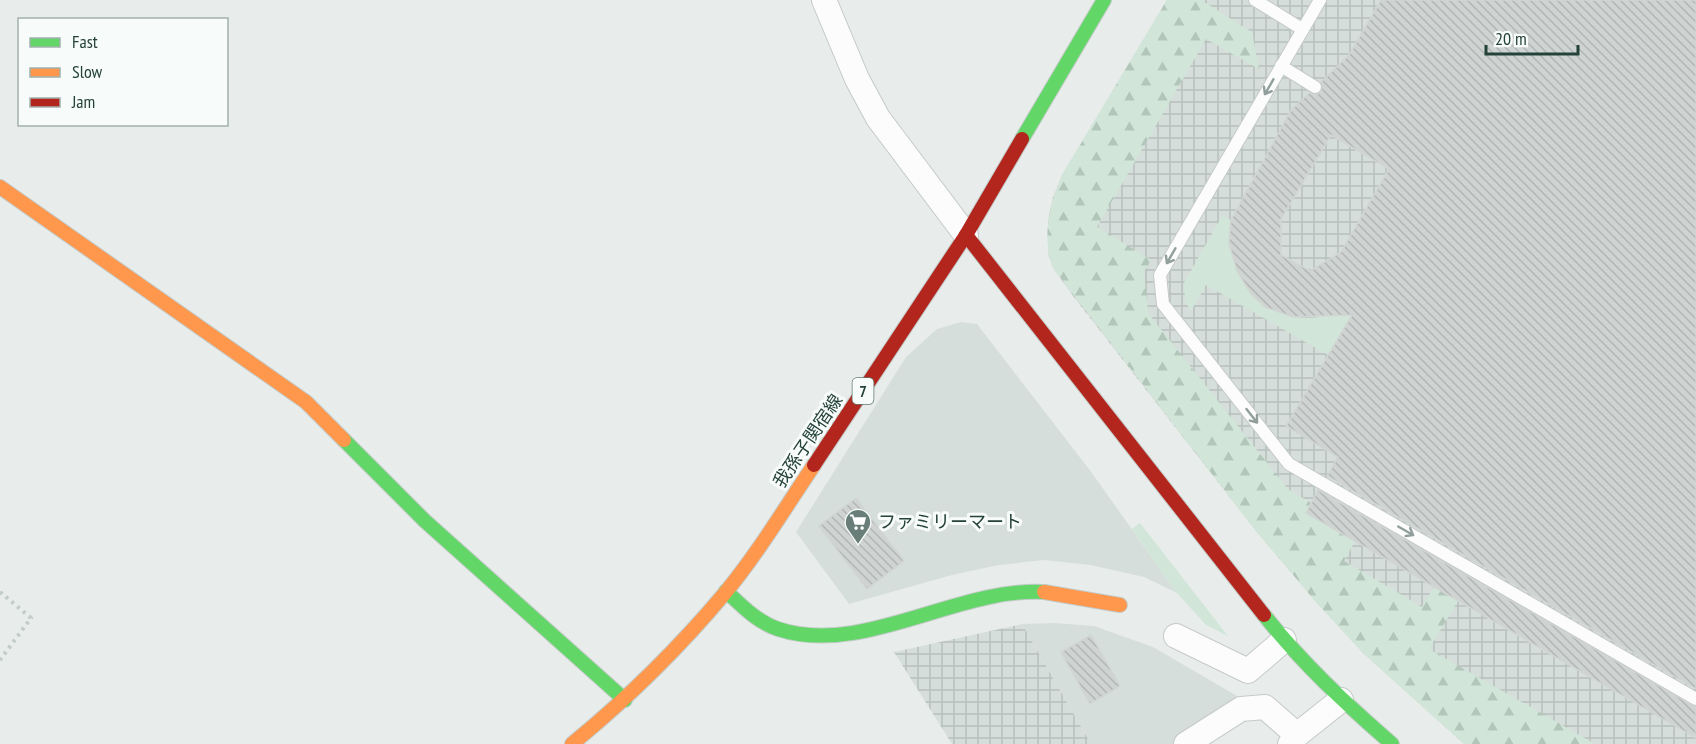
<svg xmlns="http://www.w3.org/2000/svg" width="1696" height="744" font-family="'PT Sans Narrow','Noto Sans JP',sans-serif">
	<defs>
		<pattern id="industrial-grid" width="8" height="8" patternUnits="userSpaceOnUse" patternTransform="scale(1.5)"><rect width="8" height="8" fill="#d6dedb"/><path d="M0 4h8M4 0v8" fill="none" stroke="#b8c0bd"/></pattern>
		<pattern id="forest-firs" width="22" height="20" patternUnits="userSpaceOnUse" patternTransform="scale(1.5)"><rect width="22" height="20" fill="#d1e6d8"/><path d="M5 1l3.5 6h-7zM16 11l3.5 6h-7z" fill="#b3c6ba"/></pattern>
		<pattern id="building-back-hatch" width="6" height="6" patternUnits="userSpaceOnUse" patternTransform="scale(1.5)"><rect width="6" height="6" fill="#cfd4d2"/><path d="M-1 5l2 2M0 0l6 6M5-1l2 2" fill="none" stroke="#b2b7b5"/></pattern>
	</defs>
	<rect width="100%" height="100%" fill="#e8edeb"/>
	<!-- built -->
	<g fill="#d6dedb">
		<path d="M 961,322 L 977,324 L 1092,473 L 1177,593 L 1144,577 L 1090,565 L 1044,560 L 999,565 L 952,575 L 849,604 L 796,532 L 906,357 L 937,329 Z"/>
		<path d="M 1054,623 L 1094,626 L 1153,647 L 1244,700 L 1174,744 L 1091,744 L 1022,624 Z"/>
	</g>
	<!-- industrial -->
	<g fill="url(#industrial-grid)">
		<path d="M 1167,0 L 1696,0 L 1696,744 L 1464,744 L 1363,653 L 1316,602 L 1256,531 L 1073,296 L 1053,268 L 1048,253 L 1048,221 L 1053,197 L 1062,175 Z"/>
		<path d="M 1022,624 L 1091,744 L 952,744 L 894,652 Z"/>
	</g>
	<!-- grass -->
	<g fill="#d1e6d8">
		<path d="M 1222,216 L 1231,220 C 1221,272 1264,326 1319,317 C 1335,314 1350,304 1364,295 L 1328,355 L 1206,285 L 1191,311 L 1185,301 L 1184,283 Z"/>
		<path d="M 1140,523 L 1228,636 L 1206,625 L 1177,593 L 1132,529 Z"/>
	</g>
	<!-- forest -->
	<path fill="url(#forest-firs)" d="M 1167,0 L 1201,0 L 1252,32 L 1259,69 L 1206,39 L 1097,227 L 1151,260 L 1144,272 L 1148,313 L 1288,489 L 1311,503 L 1306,513 L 1355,541 L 1344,561 L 1422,607 L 1434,587 L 1458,601 L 1429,649 L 1595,744 L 1464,744 L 1363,653 L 1316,602 L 1256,531 L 1053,268 C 1041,237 1050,205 1062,175 Z"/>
	<!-- building -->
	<g fill="url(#building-back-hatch)" stroke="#d1d6d4" stroke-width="1.5" fill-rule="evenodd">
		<path d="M 1381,0 L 1696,0 L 1696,689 L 1327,476 L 1338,457 L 1286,426 L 1352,315 L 1293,317 L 1265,307 L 1251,294 L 1237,271 L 1229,243 L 1231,220 L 1291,110 L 1309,93 L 1315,95 L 1322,92 L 1321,82 L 1349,55 ZM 1331,135 L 1389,169 L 1341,252 L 1310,271 L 1281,255 L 1281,219 Z"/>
		<path d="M 1318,490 L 1696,707 L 1696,738 L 1306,513 Z"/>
		<path d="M 856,498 L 904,561 L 867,589 L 819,526 Z"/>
		<path d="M 1091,635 L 1120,686 L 1090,704 L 1061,652 Z"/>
	</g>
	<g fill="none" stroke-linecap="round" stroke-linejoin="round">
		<!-- lane casing -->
		<g stroke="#c5cac8" stroke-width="14">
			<g id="lane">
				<path d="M 1255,0 L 1302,29"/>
				<path d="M 1320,0 L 1160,275 L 1163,304 L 1289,464 L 1696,699"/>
				<path d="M 1281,66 L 1315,87"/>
			</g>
		</g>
		<!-- street casing -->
		<g stroke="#c5cac8" stroke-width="26">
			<g id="street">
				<path d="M 824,0 L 857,79 L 878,118 L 966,235"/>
				<path d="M 1176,636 L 1248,671 L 1284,640"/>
				<path d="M 1186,744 L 1241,709 L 1265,707 L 1297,735"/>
				<path d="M 1290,744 L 1297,735 L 1341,700"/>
			</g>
		</g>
		<!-- fast casing -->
		<g stroke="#c3cbc8" stroke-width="16">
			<g id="fast">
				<path d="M 1022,139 L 1104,0"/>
				<path d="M 344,440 L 425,521 L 625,700"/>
				<path d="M 726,591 C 741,605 757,622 778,629 C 862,657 957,587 1044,592"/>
				<path d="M 1264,615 C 1302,663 1346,704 1392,744"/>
			</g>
		</g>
		<!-- slow casing -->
		<g stroke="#c3cbc8" stroke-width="16">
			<g id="slow">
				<path d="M 0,187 L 306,402 L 344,440"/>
				<path d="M 1044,592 L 1120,605"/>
				<path d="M 572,744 C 628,698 678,649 725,593 C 758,553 785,508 814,465"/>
			</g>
		</g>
		<!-- jam casing -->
		<g stroke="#c3cbc8" stroke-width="16">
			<g id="jam">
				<path d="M 966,235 L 1264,615"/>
				<path d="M 814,465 L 966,235 L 1022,139"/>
			</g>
		</g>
		<!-- path -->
		<path stroke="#c3ccca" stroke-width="4" stroke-dasharray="3 4.5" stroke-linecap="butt" d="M 0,592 L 31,618 L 0,660"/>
		<!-- lane -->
		<use href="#lane" stroke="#fcfcfc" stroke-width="12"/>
		<!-- street -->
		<use href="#street" stroke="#fcfcfc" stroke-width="24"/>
		<!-- fast -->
		<use href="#fast" stroke="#63d668" stroke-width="14"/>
		<!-- slow -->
		<use href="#slow" stroke="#ff974d" stroke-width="14"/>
		<!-- jam -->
		<use href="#jam" stroke="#b3261e" stroke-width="14"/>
	</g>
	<!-- one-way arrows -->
	<defs><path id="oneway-shaft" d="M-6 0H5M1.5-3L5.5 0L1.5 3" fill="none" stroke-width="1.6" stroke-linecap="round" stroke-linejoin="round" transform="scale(1.5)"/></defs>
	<g stroke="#909f9b">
		<use href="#oneway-shaft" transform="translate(1269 87) rotate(120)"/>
		<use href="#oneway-shaft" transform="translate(1171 256) rotate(120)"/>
		<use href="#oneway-shaft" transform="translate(1252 416) rotate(52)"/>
		<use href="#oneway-shaft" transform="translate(1406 531) rotate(30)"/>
	</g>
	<!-- icons -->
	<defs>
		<g id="supermarket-pin" transform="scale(1.35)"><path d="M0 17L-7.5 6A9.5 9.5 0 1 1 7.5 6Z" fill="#697e78" stroke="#f7fbf9"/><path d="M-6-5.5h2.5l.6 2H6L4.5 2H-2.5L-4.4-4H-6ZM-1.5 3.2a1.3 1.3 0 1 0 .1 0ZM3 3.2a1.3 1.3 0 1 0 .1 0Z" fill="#fff"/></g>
	</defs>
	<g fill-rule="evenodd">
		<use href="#supermarket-pin" x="858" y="522"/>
	</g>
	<g text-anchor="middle" stroke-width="6" stroke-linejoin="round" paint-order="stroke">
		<!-- shield labels -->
		<rect fill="#f7fbf9" stroke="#637a73" stroke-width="1.5" x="852.5" y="378" width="21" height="26" rx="4.5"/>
		<g font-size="16" font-weight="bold" fill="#24423a">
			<text x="863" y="397">7</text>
		</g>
		<!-- street labels -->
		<g font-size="18" fill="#24423a" stroke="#f7fbf9">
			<text transform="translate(808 441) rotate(-56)" y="6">我孫子関宿線</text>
		</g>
		<!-- poi labels -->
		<g font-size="18" fill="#24423a" stroke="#f7fbf9" text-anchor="start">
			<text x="878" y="528">ファミリーマート</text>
		</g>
	</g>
	<!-- legend -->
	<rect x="18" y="18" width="210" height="108" fill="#f7fbf9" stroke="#a3b1ad" stroke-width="1.5"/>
	<rect x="30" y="38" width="30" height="9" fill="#63d668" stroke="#a3b1ad" stroke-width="1.5"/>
	<text x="72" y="48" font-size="18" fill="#24423a">Fast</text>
	<rect x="30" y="68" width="30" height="9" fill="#ff974d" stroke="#a3b1ad" stroke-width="1.5"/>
	<text x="72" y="78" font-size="18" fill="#24423a">Slow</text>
	<rect x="30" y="98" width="30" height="9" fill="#b3261e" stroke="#a3b1ad" stroke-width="1.5"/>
	<text x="72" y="108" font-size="18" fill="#24423a">Jam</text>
	<!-- scale -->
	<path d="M1486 45v9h92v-9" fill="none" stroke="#24423a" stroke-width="3"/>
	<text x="1495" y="45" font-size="18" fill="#24423a" stroke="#f7fbf9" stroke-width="4.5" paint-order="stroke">20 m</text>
</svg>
